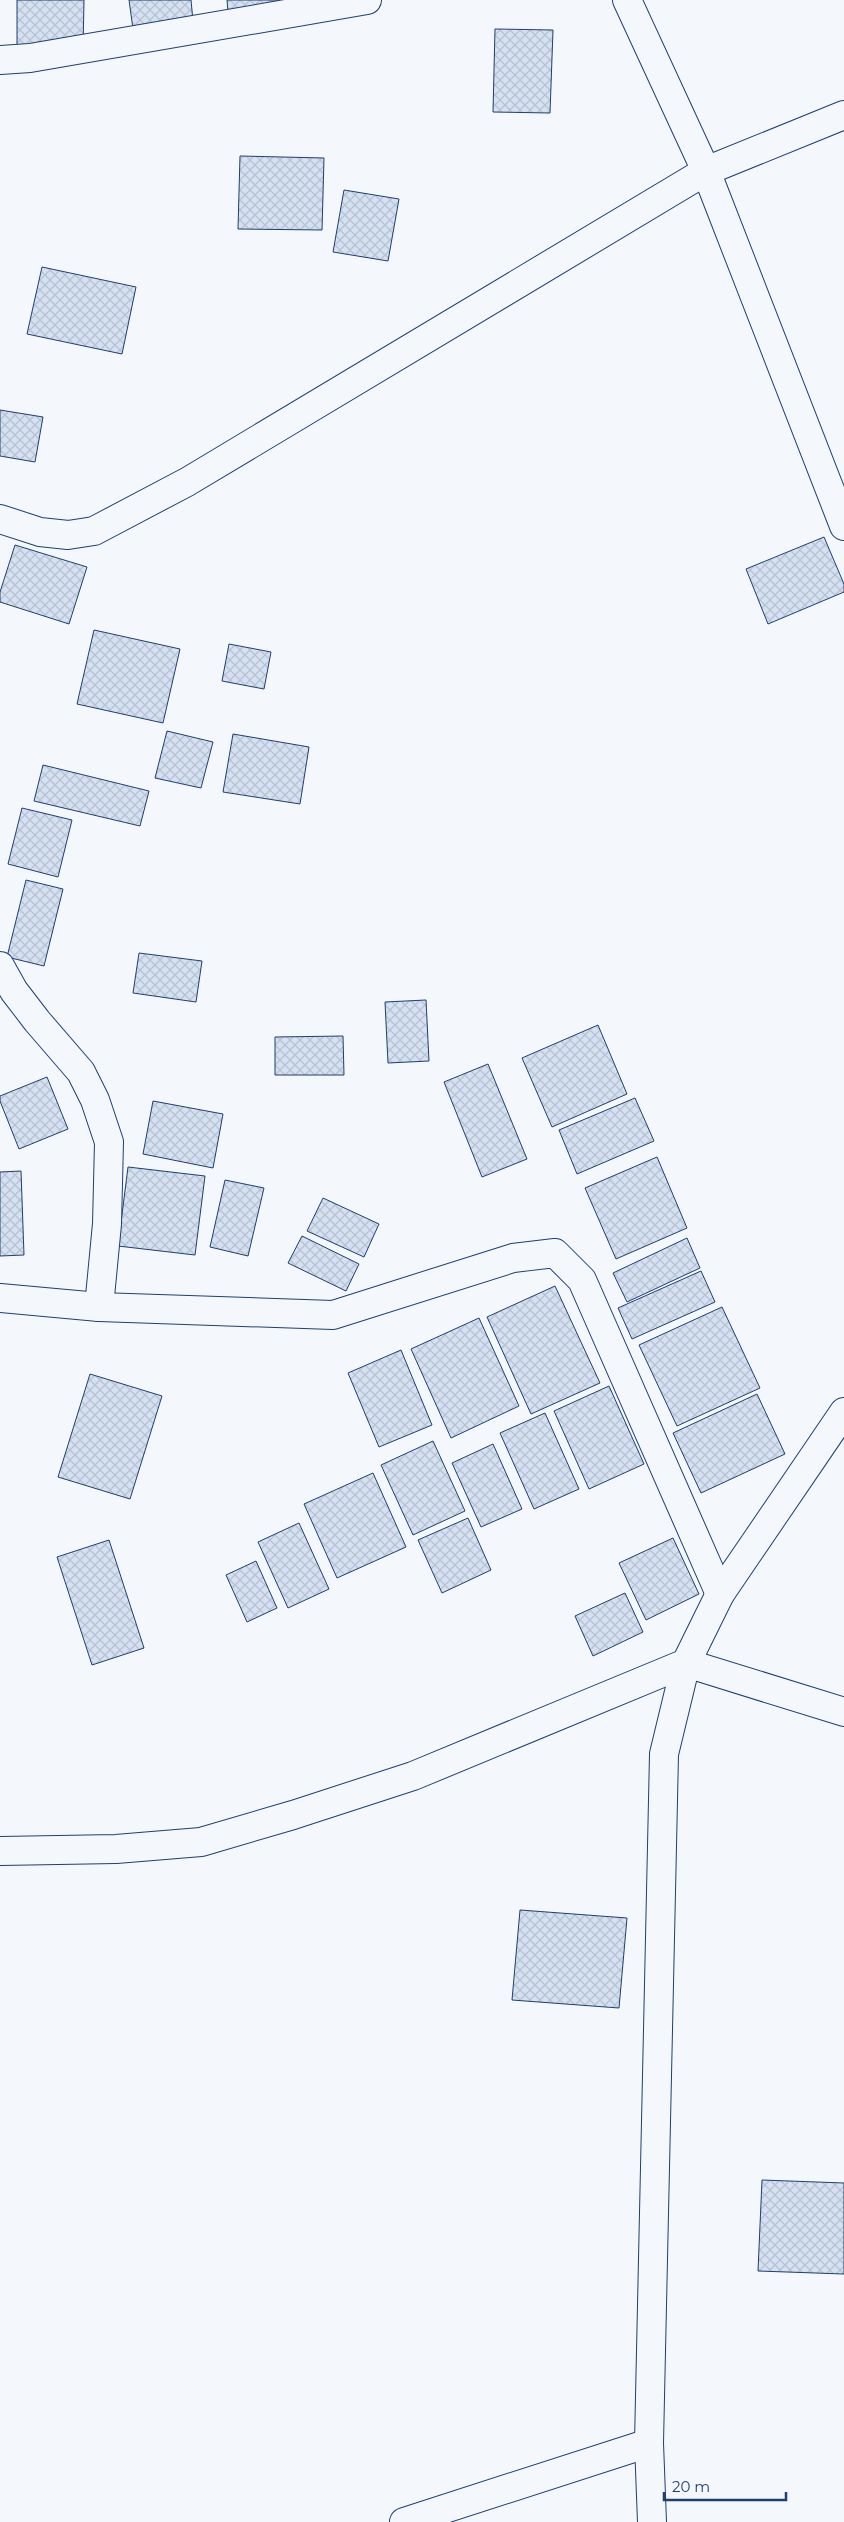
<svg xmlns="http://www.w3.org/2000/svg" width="844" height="2522" font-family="Montserrat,sans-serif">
	<defs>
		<pattern id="building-cross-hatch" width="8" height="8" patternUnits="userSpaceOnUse" patternTransform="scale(1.25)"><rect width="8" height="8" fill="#d5e0f0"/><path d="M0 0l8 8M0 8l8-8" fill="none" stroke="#b6c1d1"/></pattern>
	</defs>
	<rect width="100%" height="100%" fill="#f4f7fb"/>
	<!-- building -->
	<g fill="url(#building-cross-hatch)" stroke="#1d3f73">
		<path d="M 17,0 L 84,0 L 83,49 L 17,49 Z"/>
		<path d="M 129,0 L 191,0 L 193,21 L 133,29 Z"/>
		<path d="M 227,0 L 280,0 L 281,5 L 228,12 Z"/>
		<path d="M 495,29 L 553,30 L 550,113 L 493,112 Z"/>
		<path d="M 240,156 L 324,158 L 322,230 L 238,229 Z"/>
		<path d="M 344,190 L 399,199 L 388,261 L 333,252 Z"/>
		<path d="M 42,267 L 136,287 L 122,354 L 27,334 Z"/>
		<path d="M 0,410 L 43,417 L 35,462 L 0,456 Z"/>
		<path d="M 824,537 L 844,584 L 844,592 L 768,624 L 746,569 Z"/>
		<path d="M 15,545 L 87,567 L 69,624 L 0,602 L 0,592 Z"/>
		<path d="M 94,630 L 180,649 L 163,723 L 77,704 Z"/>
		<path d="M 229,644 L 271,652 L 264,689 L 222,681 Z"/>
		<path d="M 167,731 L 213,742 L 201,788 L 155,778 Z"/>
		<path d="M 233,734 L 309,747 L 300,804 L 223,792 Z"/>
		<path d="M 43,765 L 149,791 L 140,826 L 34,801 Z"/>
		<path d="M 22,808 L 72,820 L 58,877 L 8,864 Z"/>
		<path d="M 26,880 L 63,889 L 44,966 L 7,957 Z"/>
		<path d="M 139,953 L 202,961 L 196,1002 L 133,993 Z"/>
		<path d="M 426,1000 L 429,1061 L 388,1063 L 385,1002 Z"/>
		<path d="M 598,1025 L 627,1094 L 552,1127 L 522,1058 Z"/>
		<path d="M 343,1036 L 344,1075 L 275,1075 L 275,1037 Z"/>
		<path d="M 488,1064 L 527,1159 L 482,1177 L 444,1082 Z"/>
		<path d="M 47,1077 L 68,1129 L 19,1149 L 0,1101 L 0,1096 Z"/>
		<path d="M 635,1098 L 654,1141 L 577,1174 L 559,1130 Z"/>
		<path d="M 153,1101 L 223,1114 L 213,1168 L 143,1154 Z"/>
		<path d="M 657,1157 L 687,1228 L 616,1259 L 585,1188 Z"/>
		<path d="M 128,1167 L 205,1176 L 195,1255 L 118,1246 Z"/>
		<path d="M 21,1171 L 24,1255 L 0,1256 L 0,1172 Z"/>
		<path d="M 225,1180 L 264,1188 L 248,1256 L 210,1247 Z"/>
		<path d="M 323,1198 L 379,1224 L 364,1257 L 307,1231 Z"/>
		<path d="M 302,1236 L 359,1264 L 346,1291 L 288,1263 Z"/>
		<path d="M 687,1238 L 700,1268 L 627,1302 L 613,1273 Z"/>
		<path d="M 701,1271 L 715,1302 L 632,1339 L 618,1308 Z"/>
		<path d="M 555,1286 L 600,1383 L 531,1414 L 487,1317 Z"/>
		<path d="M 722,1307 L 760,1388 L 677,1426 L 639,1345 Z"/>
		<path d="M 479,1318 L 519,1406 L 451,1438 L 411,1349 Z"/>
		<path d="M 401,1350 L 432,1425 L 379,1447 L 348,1373 Z"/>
		<path d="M 90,1374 L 162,1396 L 130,1499 L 58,1477 Z"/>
		<path d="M 609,1386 L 644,1464 L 589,1489 L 554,1411 Z"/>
		<path d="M 757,1394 L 785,1454 L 701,1493 L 673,1433 Z"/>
		<path d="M 545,1413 L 579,1489 L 534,1509 L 500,1433 Z"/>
		<path d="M 433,1441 L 465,1511 L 413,1535 L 381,1465 Z"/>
		<path d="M 493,1444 L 522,1509 L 481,1527 L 452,1463 Z"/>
		<path d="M 373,1473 L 406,1547 L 337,1578 L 304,1504 Z"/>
		<path d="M 468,1518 L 491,1570 L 442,1593 L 418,1540 Z"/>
		<path d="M 299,1523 L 329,1589 L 288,1608 L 258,1542 Z"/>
		<path d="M 673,1538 L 699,1594 L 646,1620 L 619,1563 Z"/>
		<path d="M 109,1540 L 144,1648 L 92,1665 L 57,1557 Z"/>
		<path d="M 256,1561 L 277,1608 L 247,1622 L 226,1575 Z"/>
		<path d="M 625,1593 L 643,1632 L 593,1656 L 575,1616 Z"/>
		<path d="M 520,1910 L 627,1918 L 619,2008 L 512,2000 Z"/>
		<path d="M 762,2180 L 844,2183 L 844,2274 L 758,2271 Z"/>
	</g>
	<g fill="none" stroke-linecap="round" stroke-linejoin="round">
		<!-- minor casing -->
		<g stroke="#1d3f73" stroke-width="30">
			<g id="minor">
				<path d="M 627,0 L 706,171 L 844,526"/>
				<path d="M 0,60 L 30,58 L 367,0"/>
				<path d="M 0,519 L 40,532 L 68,535 L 94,531 L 187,482 L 706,171 L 844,115"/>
				<path d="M 0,966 L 14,991 L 37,1021 L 81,1072 L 95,1100 L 109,1142 L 107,1224 L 99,1307"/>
				<path d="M 0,1298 L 99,1307 L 333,1315 L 513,1258 L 555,1253 L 582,1280 L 720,1594"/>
				<path d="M 0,1851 L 116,1849 L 201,1842 L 293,1815 L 413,1776 L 686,1663 L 844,1712"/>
				<path d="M 404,2522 L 649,2443"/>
				<path d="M 652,2522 L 649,2443 L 664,1754 L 686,1663 L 720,1594 L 844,1412"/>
			</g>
		</g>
		<!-- minor -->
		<use href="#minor" stroke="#f4f7fb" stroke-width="28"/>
	</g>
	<!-- scale -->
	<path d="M664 2492v8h122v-8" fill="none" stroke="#1d3f73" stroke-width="2.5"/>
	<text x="672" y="2492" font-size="15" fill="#1d3f73" stroke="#f4f7fb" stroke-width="4" paint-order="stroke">20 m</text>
</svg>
